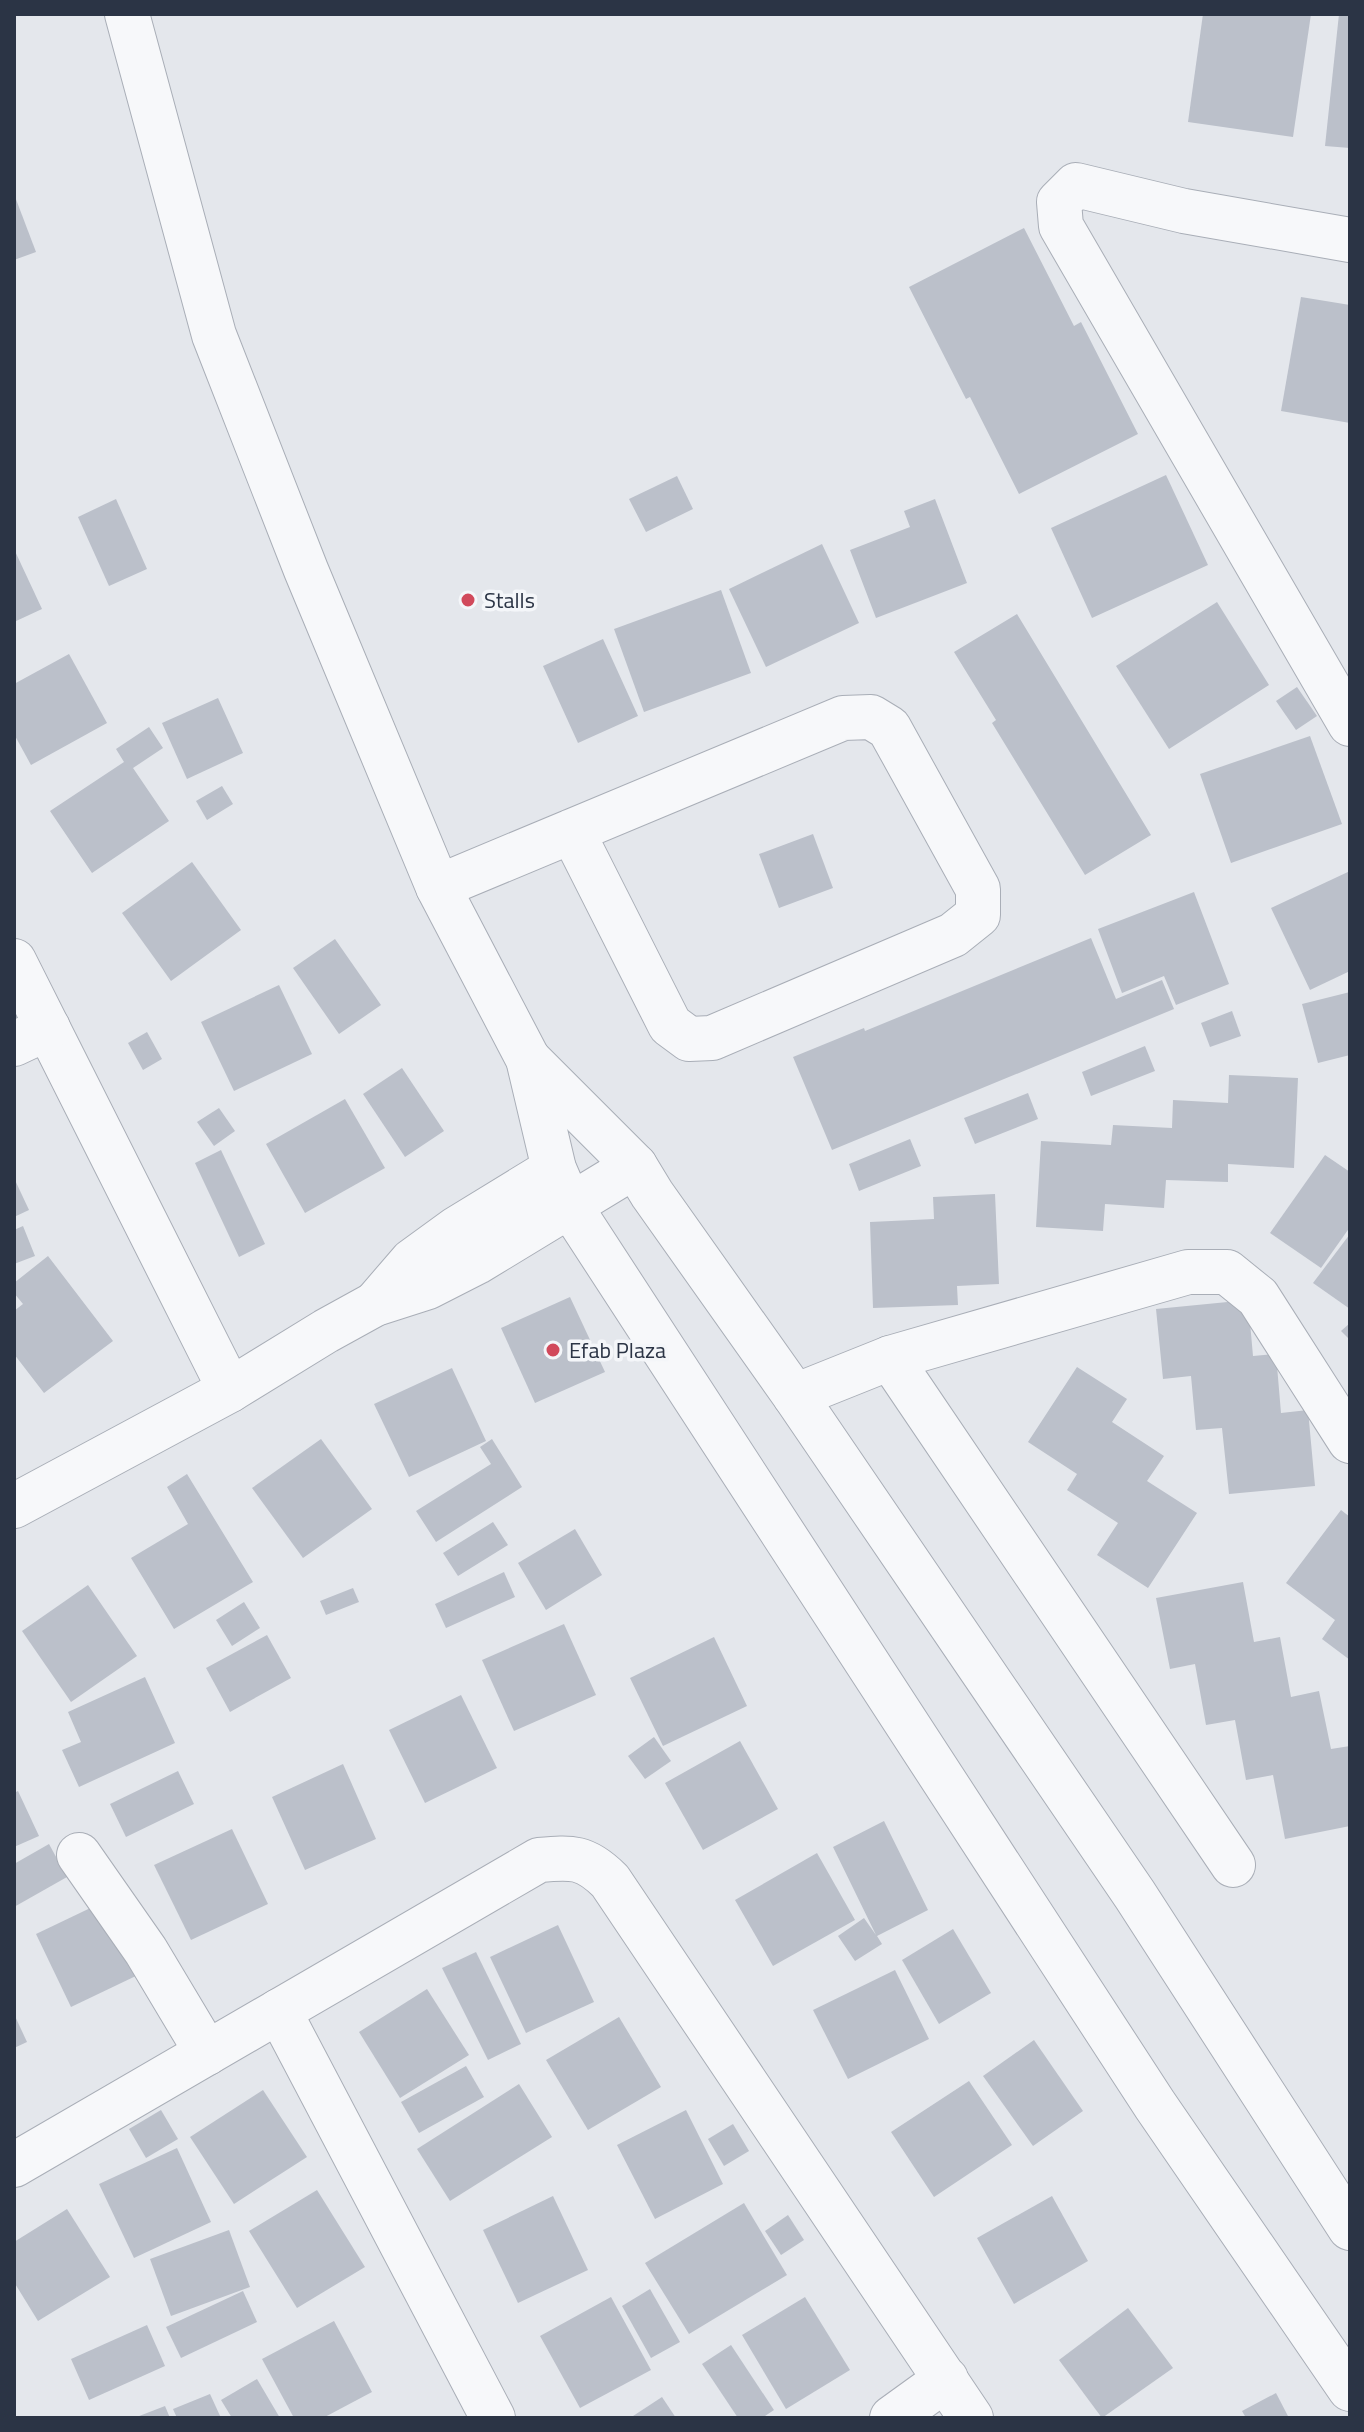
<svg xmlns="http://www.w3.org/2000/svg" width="1364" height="2432" font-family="'Titillium Web',sans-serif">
	<rect width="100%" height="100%" fill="#e4e7ec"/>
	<!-- building -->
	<g fill="#bbc0ca">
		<path d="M 1203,14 L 1311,14 L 1293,137 L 1188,122 Z"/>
		<path d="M 1339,14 L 1350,14 L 1350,148 L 1325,146 Z"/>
		<path d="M 14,194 L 36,252 L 14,260 Z"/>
		<path d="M 1024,228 L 1074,326 L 1081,322 L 1138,434 L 1019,494 L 970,397 L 966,399 L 909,287 Z"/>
		<path d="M 1301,297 L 1350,305 L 1350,423 L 1281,411 Z"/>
		<path d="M 1166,475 L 1208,565 L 1092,618 L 1051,528 Z"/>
		<path d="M 677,476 L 693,509 L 646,532 L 629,499 Z"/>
		<path d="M 116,499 L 147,569 L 109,586 L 78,517 Z"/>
		<path d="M 935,499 L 967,583 L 876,618 L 850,550 L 910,527 L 904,511 Z"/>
		<path d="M 822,544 L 859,623 L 766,667 L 729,589 Z"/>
		<path d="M 14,549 L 42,609 L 14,622 Z"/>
		<path d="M 721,590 L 751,673 L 644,712 L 614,629 Z"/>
		<path d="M 1217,602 L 1269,685 L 1169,749 L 1116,666 Z"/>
		<path d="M 1017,614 L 1151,835 L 1085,875 L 992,723 L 996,720 L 954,652 Z"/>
		<path d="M 603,639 L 638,716 L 578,743 L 543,666 Z"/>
		<path d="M 69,654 L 107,723 L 31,765 L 14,734 L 14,684 Z"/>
		<path d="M 1297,687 L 1317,716 L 1296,730 L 1276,701 Z"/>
		<path d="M 218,698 L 243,753 L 187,779 L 162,723 Z"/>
		<path d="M 149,727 L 163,748 L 133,768 L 169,821 L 92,873 L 50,811 L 124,762 L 116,749 Z"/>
		<path d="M 1310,736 L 1342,824 L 1231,863 L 1200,774 Z"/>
		<path d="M 222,786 L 233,804 L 207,820 L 196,801 Z"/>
		<path d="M 813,834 L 833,888 L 779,908 L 759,854 Z"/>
		<path d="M 192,862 L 241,930 L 171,981 L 122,913 Z"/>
		<path d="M 1350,871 L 1350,971 L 1310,990 L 1271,908 Z"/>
		<path d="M 1194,892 L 1229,984 L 1176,1005 L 1164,976 L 1122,993 L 1098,929 Z"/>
		<path d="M 1091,938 L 1116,999 L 1162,980 L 1174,1009 L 832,1150 L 793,1057 L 864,1028 L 865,1031 Z"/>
		<path d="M 335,939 L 381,1005 L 339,1034 L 293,968 Z"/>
		<path d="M 279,985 L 312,1054 L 234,1091 L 201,1022 Z"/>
		<path d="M 1350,992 L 1350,1055 L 1318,1063 L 1302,1004 Z"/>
		<path d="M 1232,1011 L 1241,1036 L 1210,1047 L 1201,1023 Z"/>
		<path d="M 147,1032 L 162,1059 L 143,1070 L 128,1043 Z"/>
		<path d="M 1145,1046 L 1155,1071 L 1091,1096 L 1082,1072 Z"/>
		<path d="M 402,1068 L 444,1131 L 405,1157 L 363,1094 Z"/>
		<path d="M 1229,1075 L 1298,1078 L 1294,1168 L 1228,1164 L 1228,1182 L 1166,1180 L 1164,1208 L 1105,1204 L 1103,1231 L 1036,1227 L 1041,1141 L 1111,1145 L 1113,1125 L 1172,1128 L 1173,1100 L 1228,1103 Z"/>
		<path d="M 1028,1093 L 1038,1119 L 975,1144 L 964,1118 Z"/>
		<path d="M 345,1099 L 385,1168 L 305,1213 L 266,1144 Z"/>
		<path d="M 219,1108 L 235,1131 L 214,1146 L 197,1122 Z"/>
		<path d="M 910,1139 L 921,1166 L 859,1191 L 849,1164 Z"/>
		<path d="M 221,1150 L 265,1244 L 239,1257 L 195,1163 Z"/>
		<path d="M 1325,1155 L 1350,1172 L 1350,1227 L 1321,1268 L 1270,1233 Z"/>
		<path d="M 14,1178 L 29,1210 L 14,1217 Z"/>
		<path d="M 995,1194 L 999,1284 L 957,1286 L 958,1305 L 873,1308 L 870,1222 L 934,1219 L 933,1197 Z"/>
		<path d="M 23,1226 L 35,1256 L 14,1264 L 14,1230 Z"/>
		<path d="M 1350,1234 L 1350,1309 L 1313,1283 Z"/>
		<path d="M 48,1256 L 113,1341 L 44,1393 L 14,1354 L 14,1311 L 23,1304 L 14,1293 L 14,1283 Z"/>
		<path d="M 570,1297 L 605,1372 L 535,1403 L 501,1328 Z"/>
		<path d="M 1248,1300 L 1253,1356 L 1276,1354 L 1281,1413 L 1308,1410 L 1315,1486 L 1229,1494 L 1222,1428 L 1196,1430 L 1191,1376 L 1163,1379 L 1156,1309 Z"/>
		<path d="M 1350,1323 L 1350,1340 L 1341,1331 Z"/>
		<path d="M 1077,1367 L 1127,1399 L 1112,1422 L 1164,1456 L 1147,1481 L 1197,1513 L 1148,1588 L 1097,1555 L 1118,1523 L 1067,1490 L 1077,1474 L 1028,1442 Z"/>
		<path d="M 452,1368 L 486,1441 L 409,1477 L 374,1404 Z"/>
		<path d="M 321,1439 L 372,1509 L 303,1558 L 252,1488 Z"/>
		<path d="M 492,1439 L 522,1487 L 436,1542 L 416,1511 L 491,1464 L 480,1447 Z"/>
		<path d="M 187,1474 L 253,1582 L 174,1629 L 131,1558 L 188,1524 L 167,1487 Z"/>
		<path d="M 1341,1510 L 1350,1517 L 1350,1660 L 1322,1639 L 1335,1620 L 1286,1583 Z"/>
		<path d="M 493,1522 L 508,1545 L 458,1576 L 443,1553 Z"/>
		<path d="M 575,1529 L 602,1575 L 546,1610 L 518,1563 Z"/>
		<path d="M 504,1572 L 515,1597 L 446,1628 L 435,1604 Z"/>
		<path d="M 1243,1582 L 1254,1642 L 1280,1637 L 1291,1697 L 1319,1691 L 1331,1749 L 1350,1746 L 1350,1826 L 1285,1839 L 1273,1775 L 1246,1780 L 1235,1720 L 1206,1725 L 1195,1664 L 1170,1669 L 1156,1598 Z"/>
		<path d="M 88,1585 L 137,1656 L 71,1702 L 22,1631 Z"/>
		<path d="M 353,1588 L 359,1602 L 326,1615 L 320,1601 Z"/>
		<path d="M 244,1602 L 260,1628 L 232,1646 L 216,1620 Z"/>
		<path d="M 564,1624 L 596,1695 L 514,1731 L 482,1660 Z"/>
		<path d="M 267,1635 L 291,1678 L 230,1712 L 206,1668 Z"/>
		<path d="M 714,1637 L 747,1706 L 663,1746 L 630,1678 Z"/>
		<path d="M 145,1677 L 175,1743 L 79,1787 L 62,1750 L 81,1742 L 68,1712 Z"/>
		<path d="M 461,1695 L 497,1768 L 425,1803 L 389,1730 Z"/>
		<path d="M 654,1737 L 671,1761 L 645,1779 L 628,1756 Z"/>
		<path d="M 740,1741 L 778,1809 L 703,1850 L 665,1783 Z"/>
		<path d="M 343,1764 L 376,1839 L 305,1870 L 272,1797 Z"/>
		<path d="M 178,1771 L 194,1804 L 126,1837 L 110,1804 Z"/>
		<path d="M 18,1791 L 39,1836 L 14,1847 L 14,1793 Z"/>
		<path d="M 884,1821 L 928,1910 L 877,1936 L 882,1944 L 855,1961 L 838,1936 L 864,1918 L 876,1935 L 833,1847 Z"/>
		<path d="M 232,1829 L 268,1904 L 191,1940 L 154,1865 Z"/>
		<path d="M 49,1844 L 67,1877 L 14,1907 L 14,1864 Z"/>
		<path d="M 817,1853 L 855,1920 L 773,1966 L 735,1900 Z"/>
		<path d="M 105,1901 L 140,1974 L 71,2007 L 36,1934 Z"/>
		<path d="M 558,1925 L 594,2002 L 526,2033 L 490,1957 Z"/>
		<path d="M 953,1929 L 991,1993 L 939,2024 L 902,1960 Z"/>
		<path d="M 476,1952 L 521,2044 L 488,2060 L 442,1968 Z"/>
		<path d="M 895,1970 L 929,2039 L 848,2079 L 813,2010 Z"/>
		<path d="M 427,1989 L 469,2055 L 400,2098 L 359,2032 Z"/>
		<path d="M 14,2014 L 27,2042 L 14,2048 Z"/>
		<path d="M 619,2017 L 661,2087 L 588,2130 L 546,2060 Z"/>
		<path d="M 1034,2040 L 1083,2111 L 1033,2146 L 983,2076 Z"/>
		<path d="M 466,2066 L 484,2097 L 419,2133 L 401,2102 Z"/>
		<path d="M 969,2081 L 1012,2145 L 934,2197 L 891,2132 Z"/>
		<path d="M 519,2084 L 552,2137 L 450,2201 L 417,2149 Z"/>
		<path d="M 263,2090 L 307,2157 L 234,2204 L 190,2137 Z"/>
		<path d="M 161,2110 L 178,2139 L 146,2158 L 129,2129 Z"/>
		<path d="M 686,2110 L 723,2184 L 655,2219 L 617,2145 Z"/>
		<path d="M 733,2124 L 749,2151 L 724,2166 L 708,2139 Z"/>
		<path d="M 177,2148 L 211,2222 L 134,2258 L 99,2184 Z"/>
		<path d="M 317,2190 L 365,2267 L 297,2308 L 249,2231 Z"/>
		<path d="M 553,2196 L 588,2270 L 518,2303 L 483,2230 Z"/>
		<path d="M 1052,2196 L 1088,2261 L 1014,2304 L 977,2238 Z"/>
		<path d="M 744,2203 L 787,2275 L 689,2334 L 645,2263 Z"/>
		<path d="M 67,2209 L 110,2277 L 38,2321 L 14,2282 L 14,2242 Z"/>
		<path d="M 788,2215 L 804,2240 L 781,2255 L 765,2231 Z"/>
		<path d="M 229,2230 L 250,2287 L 171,2316 L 150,2259 Z"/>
		<path d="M 650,2289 L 680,2342 L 651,2358 L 622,2306 Z"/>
		<path d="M 243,2291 L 257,2322 L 181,2358 L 166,2327 Z"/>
		<path d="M 611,2297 L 651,2370 L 580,2408 L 540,2336 Z"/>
		<path d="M 805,2297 L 850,2370 L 786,2409 L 742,2335 Z"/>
		<path d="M 1128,2308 L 1173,2368 L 1102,2418 L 1059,2360 Z"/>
		<path d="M 334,2321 L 372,2392 L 323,2418 L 294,2418 L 262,2359 Z"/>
		<path d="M 147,2325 L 165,2366 L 89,2400 L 71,2359 Z"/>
		<path d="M 731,2345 L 774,2410 L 762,2418 L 738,2418 L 702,2364 Z"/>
		<path d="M 257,2379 L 280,2418 L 232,2418 L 221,2400 Z"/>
		<path d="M 1276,2393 L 1289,2418 L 1246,2418 L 1242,2411 Z"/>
		<path d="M 210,2394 L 221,2418 L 177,2418 L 173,2409 Z"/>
		<path d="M 662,2397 L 676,2418 L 630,2418 Z"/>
		<path d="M 165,2406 L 170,2418 L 134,2418 Z"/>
	</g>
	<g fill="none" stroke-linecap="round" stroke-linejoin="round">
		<!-- minor casing -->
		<g stroke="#a9aeb7" stroke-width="46">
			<g id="minor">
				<path d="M 127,14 L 214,335 L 306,570 L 438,887 L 528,1059 L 554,1169 L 570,1206 L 1155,2105 L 1350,2389"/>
				<path d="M 1350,240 L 1184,211 L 1076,185 L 1059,202 L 1061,226 L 1350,724"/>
				<path d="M 438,887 L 843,718 L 871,717 L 889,728 L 978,889 L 978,915 L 953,935 L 712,1038 L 689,1039 L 670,1025 L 572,831"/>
				<path d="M 14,961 L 230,1390"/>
				<path d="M 14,1044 L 48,1028"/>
				<path d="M 528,1059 L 635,1166 L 652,1194 L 795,1396 L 1135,1895 L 1350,2228"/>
				<path d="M 375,1304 L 412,1261 L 456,1229 L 554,1169"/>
				<path d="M 890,1358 L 1233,1865"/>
				<path d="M 795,1396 L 890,1358 L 1188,1272 L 1227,1272 L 1258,1297 L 1350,1441"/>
				<path d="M 14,1506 L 230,1390 L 326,1331 L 375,1304 L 428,1287 L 477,1262 L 635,1166"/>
				<path d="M 79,1855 L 146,1951 L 207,2053"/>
				<path d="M 279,2011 L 493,2418"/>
				<path d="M 14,2165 L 539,1860 C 572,1857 585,1856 610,1881 L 971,2418"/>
				<path d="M 892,2418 L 946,2379"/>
			</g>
		</g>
		<!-- minor -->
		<use href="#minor" stroke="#f7f8fa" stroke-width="44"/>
	</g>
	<!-- markers -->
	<g fill="#d1495b" stroke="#f4f6f9" stroke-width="3">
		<circle cx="468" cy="600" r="8"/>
		<circle cx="553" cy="1350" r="8"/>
	</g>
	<g text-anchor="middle" stroke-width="7" stroke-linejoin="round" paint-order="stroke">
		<!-- poi labels -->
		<g font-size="22" fill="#2b3445" stroke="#f4f6f9" text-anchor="start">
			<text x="484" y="608">Stalls</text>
			<text x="569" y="1358">Efab Plaza</text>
		</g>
	</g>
	<!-- border -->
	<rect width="1364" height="2432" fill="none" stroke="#2b3445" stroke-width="32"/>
</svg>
